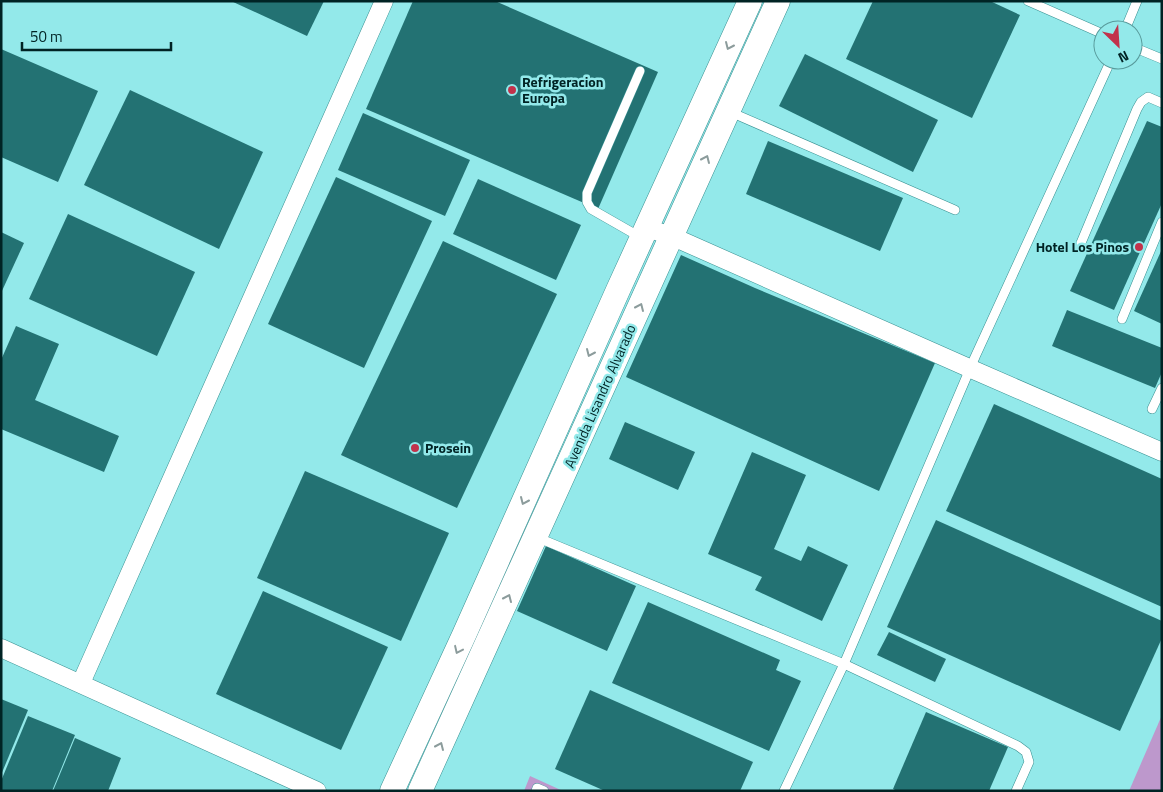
<svg xmlns="http://www.w3.org/2000/svg" width="1163" height="792" font-family="'Titillium Web',sans-serif">
	<rect width="100%" height="100%" fill="#93e9ea"/>
	<!-- green -->
	<g fill="#bd98cc">
		<path d="M 1162,715 L 1162,791 L 1129,791 Z"/>
		<path d="M 530,776 L 563,791 L 524,791 Z"/>
	</g>
	<!-- building -->
	<g fill="#237273">
		<path d="M 231,1 L 324,1 L 307,36 Z"/>
		<path d="M 413,1 L 495,1 L 658,72 L 598,209 L 366,109 Z"/>
		<path d="M 873,1 L 990,1 L 1020,15 L 972,118 L 846,59 Z"/>
		<path d="M 1,49 L 98,91 L 58,182 L 1,157 Z"/>
		<path d="M 805,54 L 938,120 L 913,172 L 779,106 Z"/>
		<path d="M 130,90 L 263,152 L 219,249 L 84,185 Z"/>
		<path d="M 363,113 L 470,160 L 445,216 L 338,170 Z"/>
		<path d="M 1147,121 L 1162,127 L 1162,203 L 1114,310 L 1070,291 Z"/>
		<path d="M 768,141 L 903,198 L 880,251 L 746,194 Z"/>
		<path d="M 336,177 L 432,221 L 364,368 L 268,324 Z"/>
		<path d="M 478,179 L 581,225 L 556,280 L 453,234 Z"/>
		<path d="M 68,214 L 195,272 L 157,356 L 29,299 Z"/>
		<path d="M 1,232 L 24,243 L 1,293 Z"/>
		<path d="M 443,241 L 557,294 L 457,508 L 341,455 Z"/>
		<path d="M 1162,249 L 1162,324 L 1134,311 Z"/>
		<path d="M 681,255 L 755,288 L 935,363 L 879,491 L 626,377 Z"/>
		<path d="M 1067,310 L 1162,348 L 1162,372 L 1155,388 L 1052,346 Z"/>
		<path d="M 16,326 L 59,344 L 35,400 L 119,436 L 104,472 L 1,429 L 1,360 Z"/>
		<path d="M 994,404 L 1162,479 L 1162,607 L 946,511 Z"/>
		<path d="M 625,422 L 695,452 L 678,490 L 609,459 Z"/>
		<path d="M 752,452 L 806,475 L 774,549 L 801,561 L 808,546 L 848,565 L 822,621 L 755,590 L 762,577 L 708,554 Z"/>
		<path d="M 305,471 L 449,533 L 401,641 L 257,578 Z"/>
		<path d="M 936,520 L 1162,621 L 1162,638 L 1120,731 L 887,627 Z"/>
		<path d="M 546,546 L 636,586 L 607,651 L 517,611 Z"/>
		<path d="M 263,591 L 388,647 L 341,750 L 216,694 Z"/>
		<path d="M 648,602 L 780,660 L 776,670 L 801,681 L 769,751 L 612,683 Z"/>
		<path d="M 889,632 L 946,659 L 935,682 L 877,655 Z"/>
		<path d="M 590,690 L 753,762 L 740,791 L 605,791 L 555,769 Z"/>
		<path d="M 1,699 L 28,710 L 1,775 Z"/>
		<path d="M 926,712 L 1008,747 L 989,791 L 897,791 L 893,789 Z"/>
		<path d="M 28,716 L 75,735 L 52,791 L 1,791 L 1,781 Z"/>
		<path d="M 75,738 L 121,758 L 108,791 L 53,791 Z"/>
	</g>
	<g fill="none" stroke-linecap="round" stroke-linejoin="round">
		<!-- lane casing -->
		<g stroke="#379091" stroke-width="10">
			<g id="lane">
				<path d="M 1028,1 L 1103,34"/>
				<path d="M 1125,30 L 1137,1"/>
				<path d="M 1133,47 L 1162,59"/>
				<path d="M 640,71 L 587,193 L 587,202 L 591,209 L 640,237"/>
				<path d="M 728,111 L 955,210"/>
				<path d="M 1081,243 L 1137,109 L 1141,102 L 1148,97 L 1162,103"/>
				<path d="M 1122,319 L 1162,222"/>
				<path d="M 1152,409 L 1162,388"/>
				<path d="M 536,537 L 844,664 L 1018,746 L 1026,752 L 1029,762 L 1016,791"/>
				<path d="M 536,791 L 537,788 L 544,791"/>
				<path d="M 784,791 L 844,664 L 975,357 L 1111,60"/>
			</g>
		</g>
		<!-- street casing -->
		<g stroke="#379091" stroke-width="19">
			<g id="street">
				<path d="M 647,228 L 671,236 L 969,368 L 1162,452"/>
				<path d="M 1,648 L 317,791"/>
				<path d="M 81,683 L 384,1"/>
			</g>
		</g>
		<!-- secondary casing -->
		<g stroke="#379091" stroke-width="25">
			<g id="secondary">
				<path d="M 392,791 L 464,635 L 618,290 L 750,1"/>
				<path d="M 420,791 L 778,1"/>
			</g>
		</g>
		<!-- lane -->
		<use href="#lane" stroke="#fff" stroke-width="9"/>
		<!-- street -->
		<use href="#street" stroke="#fff" stroke-width="18"/>
		<!-- secondary -->
		<use href="#secondary" stroke="#fff" stroke-width="24"/>
	</g>
	<!-- one-way arrows -->
	<defs><path id="oneway-chevron" d="M-2-3.5L2.5 0L-2 3.5" fill="none" stroke-width="1.6" stroke-linecap="round" stroke-linejoin="round" transform="scale(1.25)"/></defs>
	<g stroke="#8c9c9c">
		<use href="#oneway-chevron" transform="translate(729 46) rotate(114)"/>
		<use href="#oneway-chevron" transform="translate(706 159) rotate(-66)"/>
		<use href="#oneway-chevron" transform="translate(640 307) rotate(-66)"/>
		<use href="#oneway-chevron" transform="translate(590 353) rotate(114)"/>
		<use href="#oneway-chevron" transform="translate(524 501) rotate(114)"/>
		<use href="#oneway-chevron" transform="translate(508 598) rotate(-66)"/>
		<use href="#oneway-chevron" transform="translate(458 650) rotate(115)"/>
		<use href="#oneway-chevron" transform="translate(440 746) rotate(-66)"/>
	</g>
	<!-- markers -->
	<g fill="#c2324b" stroke="#93e9ea" stroke-width="2">
		<circle cx="512" cy="90" r="5"/>
		<circle cx="1139" cy="247" r="5"/>
		<circle cx="415" cy="448" r="5"/>
	</g>
	<g text-anchor="middle" stroke-width="5" stroke-linejoin="round" paint-order="stroke">
		<!-- poi labels -->
		<g font-size="14" font-weight="bold" fill="#002324" stroke="#93e9ea" text-anchor="start">
			<text x="522" y="87">Refrigeracion<tspan x="522" dy="16">Europa</tspan></text>
			<text x="1129" y="252" text-anchor="end">Hotel Los Pinos</text>
			<text x="425" y="453">Prosein</text>
		</g>
		<!-- street labels -->
		<g font-size="14" fill="#002324" stroke="#93e9ea">
			<text transform="translate(600 396) rotate(-66)" y="5">Avenida Lisandro Alvarado</text>
		</g>
	</g>
	<!-- border -->
	<rect width="1163" height="792" fill="none" stroke="#002324" stroke-width="5"/>
	<!-- north arrow -->
	<g transform="translate(1118 45) rotate(155)"><circle r="24" fill="#93e9ea" stroke="#589a9b"/>
	<path d="M0-4L9 19L0 12L-9 19Z" fill="#c2324b"/>
	<text y="-8" font-size="14" font-weight="bold" text-anchor="middle" fill="#002324">N</text>
	</g>
	<!-- scale -->
	<path d="M22 42v8h149v-8" fill="none" stroke="#002324" stroke-width="2.5"/>
	<text x="30" y="42" font-size="15" fill="#002324" stroke="#93e9ea" stroke-width="4" paint-order="stroke">50 m</text>
</svg>
